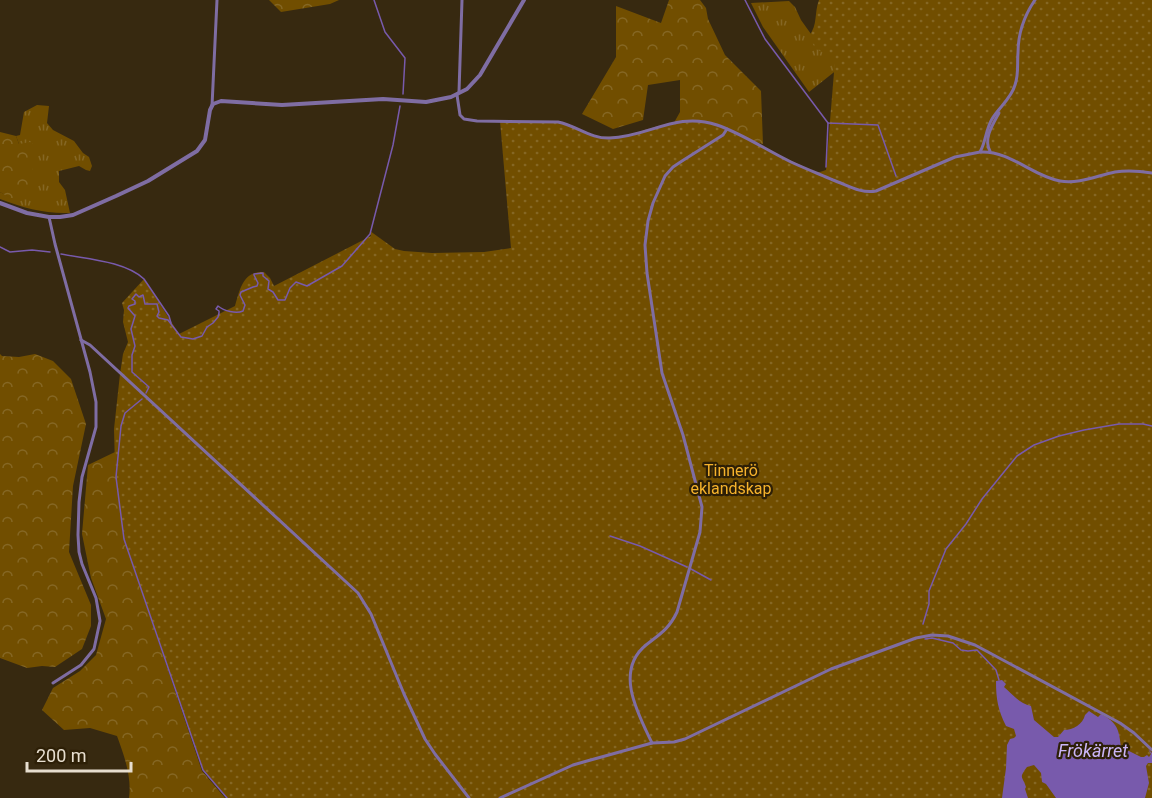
<svg xmlns="http://www.w3.org/2000/svg" width="1152" height="798" font-family="Roboto,sans-serif">
	<defs>
		<pattern id="grass-tufts" width="24" height="20" patternUnits="userSpaceOnUse" patternTransform="scale(1.5)"><rect width="24" height="20" fill="#714e00"/><path d="M3 7l-1-3M5 7V3M7 7l1-3M15 17l-1-3M17 17v-4M19 17l1-3" fill="none" stroke="#856724"/></pattern>
		<pattern id="forest-crowns" width="20" height="18" patternUnits="userSpaceOnUse" patternTransform="scale(1.5)"><rect width="20" height="18" fill="#714e00"/><path d="M2 6a3 3 0 1 1 6 0M12 15a3 3 0 1 1 6 0" fill="none" stroke="#856724"/></pattern>
		<pattern id="park-dots" width="8" height="8" patternUnits="userSpaceOnUse" patternTransform="scale(1.5)"><rect width="8" height="8" fill="#714e00"/><path d="M2 2h.1M6 6h.1" fill="none" stroke="#856724" stroke-width="1.8" stroke-linecap="round"/></pattern>
	</defs>
	<rect width="100%" height="100%" fill="#372910"/>
	<!-- grass -->
	<g fill="url(#grass-tufts)">
		<path d="M 789,1 L 795,7 L 801,20 L 821,48 L 867,46 L 809,92 L 763,27 L 751,3 Z"/>
		<path d="M 37,105 L 49,106 L 47,123 L 53,130 L 74,141 L 83,153 L 89,157 L 92,166 L 90,171 L 86,170 L 79,166 L 59,171 L 59,182 L 65,190 L 70,213 C 45,214 24,208 0,199 L 0,192 L 15,200 L 19,144 L 16,136 L 20,135 L 24,112 Z"/>
	</g>
	<!-- forest -->
	<g fill="url(#forest-crowns)">
		<path d="M 269,0 L 339,0 L 330,4 L 281,12 Z"/>
		<path d="M 669,0 L 700,0 L 706,8 L 708,19 L 725,55 L 761,91 L 763,144 L 718,131 L 666,137 L 680,112 L 680,80 L 648,85 L 643,120 L 613,129 L 582,114 L 616,57 L 616,6 L 661,23 Z"/>
		<path d="M 0,132 L 16,136 L 19,144 L 30,142 L 38,148 L 27,189 L 15,201 L 0,192 Z"/>
		<path d="M 0,354 L 2,356 L 19,357 L 35,354 L 53,361 L 71,379 L 86,424 L 73,486 L 69,552 L 91,605 L 91,626 L 82,649 L 55,667 L 42,666 L 27,668 L 0,658 Z"/>
		<path d="M 115,452 L 124,539 L 202,771 L 225,798 L 129,798 C 132,777 124,755 117,736 L 90,728 L 64,730 L 42,710 L 53,688 L 80,671 L 96,655 L 106,619 L 91,578 L 82,534 L 88,465 Z"/>
	</g>
	<!-- park -->
	<path fill="url(#park-dots)" d="M 819,0 L 1152,0 L 1152,798 L 226,798 L 203,771 L 124,539 L 115,466 L 114,429 L 120,374 L 123,354 L 128,342 L 123,322 L 124,310 L 122,303 L 144,279 L 179,334 L 235,306 C 240,289 243,271 264,272 L 270,278 L 274,286 L 371,236 L 370,234 L 370,231 L 395,249 L 404,251 L 432,253 L 484,252 L 511,248 L 500,121 L 543,121 L 565,124 L 596,137 L 625,136 L 658,126 L 697,121 L 720,127 L 817,173 L 826,170 L 835,60 L 815,48 L 809,36 C 818,25 814,13 819,0 Z"/>
	<!-- water -->
	<path fill="#785aac" d="M 1002,680 L 1006,684 L 1004,687 C 1012,694 1020,704 1031,706 L 1034,720 L 1054,737 L 1058,737 L 1064,730 C 1073,730 1083,724 1085,715 L 1089,711 L 1098,717 L 1101,714 C 1118,723 1119,730 1121,747 L 1141,757 L 1144,757 L 1147,755 L 1149,757 L 1151,754 L 1148,749 L 1152,753 L 1152,763 L 1148,763 L 1146,766 L 1149,783 L 1145,798 L 1056,798 L 1046,784 L 1042,782 L 1041,773 L 1034,765 L 1027,767 C 1018,779 1023,776 1026,787 L 1025,789 L 1028,798 L 1002,798 L 1006,768 L 1007,745 L 1010,739 L 1014,738 L 1016,736 L 1014,729 L 1006,726 C 998,710 996,699 996,681 Z"/>
	<g fill="none" stroke-linecap="round" stroke-linejoin="round">
		<!-- stream -->
		<g stroke="#785aac" stroke-width="1.5">
			<path d="M 374,0 L 385,32 L 405,58 L 403,94"/>
			<path d="M 745,0 L 765,39 L 828,123 L 878,125 L 896,176"/>
			<path d="M 826,167 L 828,123"/>
			<path d="M 0,247 L 10,252 L 32,250 L 50,252"/>
			<path d="M 61,254 C 86,259 125,261 144,279 L 169,316 L 171,323"/>
			<path d="M 146,393 L 149,387 L 132,372 L 132,355 L 135,346 L 131,329 L 135,316 L 128,308 L 129,306 L 135,304 L 135,301 L 132,299 L 136,294 L 139,297 L 143,295 L 145,304 L 157,304 L 159,312 L 157,316 L 159,318 L 168,320 L 181,337 L 193,339 L 202,336 L 207,327 L 213,323 L 218,317 L 219,313 L 219,311 L 216,309 L 218,306 C 224,311 236,314 243,311 L 245,305 L 240,295 L 241,292 L 253,287 L 257,286 L 258,283 L 254,275 L 254,274 L 263,273 L 263,276 L 269,281 L 268,289 L 273,292 L 278,300 L 285,300 L 290,288 L 296,282 L 307,286 L 342,266 L 370,234 L 393,145 L 400,106"/>
			<path d="M 142,399 L 125,413 L 121,426 L 116,477 L 124,539 L 203,770 L 227,798"/>
			<path d="M 610,536 L 640,546 L 687,567"/>
			<path d="M 691,569 L 711,580"/>
			<path d="M 923,624 L 929,604 L 929,591 L 946,549 L 966,524 L 982,499 L 1017,456 L 1034,445 L 1059,436 L 1084,430 L 1119,424 L 1143,424 L 1152,426"/>
			<path d="M 925,639 L 932,638 L 953,643 L 961,650 L 968,651 L 977,650 L 996,670 L 999,680"/>
		</g>
		<!-- minor -->
		<g stroke="#7f6da3" stroke-width="3">
			<path d="M 459,92 L 462,0"/>
			<path d="M 457,95 L 460,115 L 464,119 L 477,121 L 558,122 C 577,126 591,139 610,138 C 649,137 676,111 717,125 C 743,134 766,150 791,162 C 804,168 819,174 833,180 C 847,185 861,194 876,191 L 955,157 L 980,152 L 981,150 C 986,140 986,129 992,119 C 999,107 1011,99 1015,85 C 1019,74 1017,63 1018,53 C 1018,33 1024,16 1035,0"/>
			<path d="M 212,106 L 217,0"/>
			<path d="M 990,151 C 983,139 993,124 999,113"/>
			<path d="M 981,152 C 1011,151 1032,176 1060,181 C 1079,184 1096,176 1115,172 C 1127,170 1140,171 1152,173"/>
			<path d="M 49,217 L 55,244 L 90,372 L 96,402 L 96,427 L 82,477 L 79,502 L 78,535 L 79,552 L 82,564 L 96,598 L 100,621 L 94,649 L 81,665 L 53,683"/>
			<path d="M 81,340 L 90,345 L 358,593 L 371,614 L 404,694 L 425,739 L 435,754 L 469,798"/>
			<path d="M 652,743 C 638,714 614,671 646,645 C 660,634 669,629 677,612 L 700,532 L 702,507 L 683,435 L 662,373 L 647,273 L 645,245 L 648,221 L 653,203 L 665,176 L 673,167 L 682,161 L 723,135 L 727,129"/>
			<path d="M 500,798 L 573,765 L 587,761 L 652,743 L 674,742 L 685,739 L 831,669 L 897,645 L 916,638 L 932,635 L 948,636 L 975,645 L 1120,723 L 1134,733 L 1152,750"/>
		</g>
		<!-- tertiary -->
		<path stroke="#7f6da3" stroke-width="4" d="M 0,203 L 27,213 L 49,217 L 60,217 L 73,215 L 116,196 L 148,181 L 197,151 L 205,140 L 210,110 L 213,104 L 221,101 L 282,105 L 383,99 L 426,102 L 451,97 L 467,89 L 480,75 L 524,0"/>
	</g>
	<g text-anchor="middle" stroke-width="4.5" stroke-linejoin="round" paint-order="stroke">
		<!-- park labels -->
		<g font-size="16" fill="#f5b22c" stroke="#2d1f06">
			<text x="731" y="476">Tinnerö<tspan x="731" dy="18">eklandskap</tspan></text>
		</g>
		<!-- water labels -->
		<g font-size="18" font-style="italic" fill="#cab5f7" stroke="#2d1f06">
			<text x="1093" y="757">Frökärret</text>
		</g>
	</g>
	<!-- scale -->
	<path d="M27 762v9h104v-9" fill="none" stroke="#e7decf" stroke-width="3"/>
	<text x="36" y="762" font-size="18" fill="#e7decf" stroke="#2d1f06" stroke-width="4.5" paint-order="stroke">200 m</text>
</svg>
